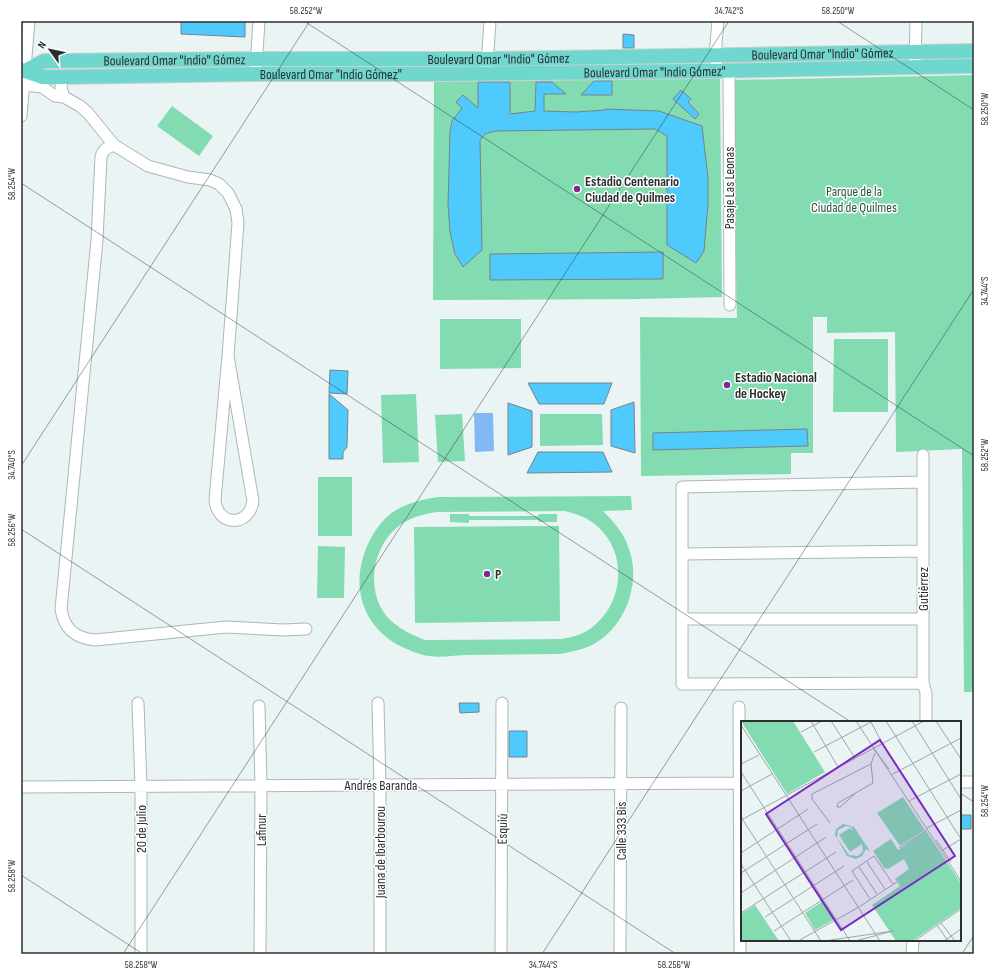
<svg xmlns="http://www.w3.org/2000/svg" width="995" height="975" font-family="'Sofia Sans Condensed',sans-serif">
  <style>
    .green { fill: #83dcb1; fill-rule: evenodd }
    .water { fill: #82b8f4 }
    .building { fill: #4fcafd; stroke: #7a8285 }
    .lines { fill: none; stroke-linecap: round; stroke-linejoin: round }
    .minor-casing { stroke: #adb6b8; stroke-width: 13 }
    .major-casing { stroke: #d1d1d1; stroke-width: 16 }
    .minor { stroke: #fff; stroke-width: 11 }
    .major { stroke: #6fd7cd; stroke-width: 14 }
    .ticks { fill: none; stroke: #2c2f30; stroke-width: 1; stroke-opacity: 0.45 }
    .poi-dot { fill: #7e2795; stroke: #fff; stroke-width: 1.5 }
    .labels { text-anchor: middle; stroke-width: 3; stroke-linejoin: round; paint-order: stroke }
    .street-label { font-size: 14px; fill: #2c2f30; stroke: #fff }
    .poi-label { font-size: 14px; font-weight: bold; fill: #2c2f30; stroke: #fff; text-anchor: start }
    .park-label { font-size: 14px; fill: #26543f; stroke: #fff }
    .inset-road { fill: none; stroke: #9ea5a6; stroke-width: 1 }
    .view { fill: #7b2cbf; fill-opacity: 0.15; stroke: #7b2cbf; stroke-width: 2 }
    .inset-edge { fill: none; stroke: #2c2f30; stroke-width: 2 }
    .neatline { fill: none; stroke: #2c2f30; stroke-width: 1.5 }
    .ticks-label { font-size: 10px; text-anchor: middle; fill: #2c2f30 }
  </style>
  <rect width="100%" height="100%" fill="#eaf4f5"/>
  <path class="green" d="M974 75V692H964L962 449 896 452 895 332 827 333V317H813V453H791V474L641 476 640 317 737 318 732 80Z
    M720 78 722 297 640 299 433 300 434 81Z
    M172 106 213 136 199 156 157 126Z
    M440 319H521V368L440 369Z
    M834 339H888V412H833Z
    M416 394 419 462 383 463 381 395Z
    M462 414 465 461 438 462 435 415Z
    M540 414H602L603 445 540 446Z
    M318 477H352V536H318Z
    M631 496 632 510 603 511C614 522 624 533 629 549 642 584 624 630 590 646 580 650 570 652 560 654 529 654 499 655 469 655 456 655 442 658 429 656 420 655 406 649 398 645 358 622 350 579 370 540 375 530 384 518 393 512 407 503 423 499 439 497ZM565 511C577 514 589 518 598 527 627 553 624 600 595 625 585 634 574 637 561 639L425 640C407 633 389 624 380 606 367 579 376 543 400 525 411 517 424 514 437 512Z
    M450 514H469V516H538L539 514H557V522H539L538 520H469V523L450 522Z
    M559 526 560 621 415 623 414 527Z
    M318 546 345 547 344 598H317Z"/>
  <path class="water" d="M474 413H493L494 451 475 452Z"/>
  <path class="building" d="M181 21H245V37L181 34Z
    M623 34 634 35V48H623Z
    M594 81H612V95H581Z
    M478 82H510V114L535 111 536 82H552L566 94H544V111L576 112 605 110V109L659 111 702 126 708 178V204L704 251 696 263 667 245V136L655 129 495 131 485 134 480 140 482 250 463 267 455 254 450 232 448 204 450 132 452 121 462 108 456 102 463 95 478 108Z
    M681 90 691 99 688 102 699 114 695 119 673 99Z
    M663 252V279L490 280V254Z
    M330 370 348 371 347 394 329 393Z
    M528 383H612L604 404H539Z
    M329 394 348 410 347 447 343 452V459H329Z
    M634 402 635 453 611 446V410Z
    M508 403 532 411V447L508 455Z
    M807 429 808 446 653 450V433Z
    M538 452H603L612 472 527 473Z
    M459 703H479V712L460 713Z
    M509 731H527V757H509Z
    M960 815H971V829H960Z"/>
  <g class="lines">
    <g class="minor-casing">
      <path id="minor" d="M487 66 490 21
        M256 67 259 21
        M915 67 916 21
        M717 70 715 56 718 21
        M729 70 730 305
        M62 77 61 88 64 97 80 106 88 113 114 145 148 166 188 177 210 180 219 184 228 193 236 209 238 223 228 356 215 500C217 526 249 528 253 501L228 356
        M24 85 42 87 55 96 64 97
        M21 116 29 21
        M114 145C106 148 103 150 101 157L97 240 61 609C64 629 75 638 95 640L226 627 283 630 306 629
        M923 455V683L926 693V722
        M682 554 923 551
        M682 619H923
        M923 683 682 684V487L923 482
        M138 703 141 786V954
        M378 703 380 785V954
        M259 706 261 785 260 954
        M739 707 740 954
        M960 782H974
        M21 787 742 783
        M501 954 502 703
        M620 954 621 708
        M912 954 913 940"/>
    </g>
    <g class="major-casing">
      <g id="major">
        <path id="s1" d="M21 70 25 71 42 77H62L255 74H439L709 71 974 66"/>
        <path id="s2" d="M25 71 44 61 256 59H487L974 51"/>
      </g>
    </g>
    <use href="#minor" class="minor"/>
    <use href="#major" class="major"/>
  </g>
  <path class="ticks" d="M304 21 974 456M837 21 974 110M21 183 851 722M21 466 310 21M21 529 676 954M960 793 974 802M21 875 143 954M123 954 729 21M542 954 974 289M962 954 974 935"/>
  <g class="poi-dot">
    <circle cx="577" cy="189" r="4"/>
    <circle cx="727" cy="385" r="4"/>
    <circle cx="487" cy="574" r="4"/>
  </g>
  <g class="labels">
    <g class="street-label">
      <text dy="5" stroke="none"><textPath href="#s2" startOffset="800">Boulevard Omar "Indio" Gómez</textPath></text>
      <text dy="5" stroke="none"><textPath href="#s2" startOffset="476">Boulevard Omar "Indio" Gómez</textPath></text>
      <text dy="5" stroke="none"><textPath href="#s2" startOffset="152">Boulevard Omar "Indio" Gómez</textPath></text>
      <text dy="5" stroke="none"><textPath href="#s1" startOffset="635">Boulevard Omar "Indio Gómez"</textPath></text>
      <text dy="5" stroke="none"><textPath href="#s1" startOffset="311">Boulevard Omar "Indio Gómez"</textPath></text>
      <text transform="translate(729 188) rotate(-90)" y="5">Pasaje Las Leonas</text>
      <text transform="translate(923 589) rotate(-90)" y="5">Gutiérrez</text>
      <text x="381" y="790">Andrés Baranda</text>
      <text transform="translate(141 829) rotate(-90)" y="5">20 de Julio</text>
      <text transform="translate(502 829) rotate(-89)" y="5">Esquiú</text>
      <text transform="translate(261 830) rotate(-90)" y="5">Lafinur</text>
      <text transform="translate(621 831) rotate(-90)" y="5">Calle 333 Bis</text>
      <text transform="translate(380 852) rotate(-90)" y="5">Juana de Ibarbourou</text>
    </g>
    <g class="poi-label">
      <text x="585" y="186">Estadio Centenario<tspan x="585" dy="16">Ciudad de Quilmes</tspan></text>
      <text x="735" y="382">Estadio Nacional<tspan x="735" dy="16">de Hockey</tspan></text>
      <text x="495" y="579">P</text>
    </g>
    <g class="park-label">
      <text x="854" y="196">Parque de la<tspan x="854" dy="16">Ciudad de Quilmes</tspan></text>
    </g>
  </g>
  <g transform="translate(741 721)">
    <rect width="220" height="220" fill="#eaf4f5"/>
    <path d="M0 0H52L84 51 46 73ZM162 76 184 109 159 125 136 92ZM102 103 113 106 129 130 125 128 121 135 115 138 106 135 94 114 95 108ZM105 105 110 106 113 110 109 107 98 114 109 131 121 123 122 130 117 135 108 134 96 117 97 109ZM185 110 220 162V187L171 220H155L131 184 159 165 154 158 168 148 163 138 147 148 143 147 132 130 150 118 157 129ZM82 180 94 198 74 209 64 192ZM14 184 38 220H0V193Z" fill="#83dcb1" fill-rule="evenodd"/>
    <path class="inset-road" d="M70 0 97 46M90 0 114 37M115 0 220 160M145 0 220 118M171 0 220 78M195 0 220 38M130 1 141 22M0 4 139 220M60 11 81 0M132 27 148 48M73 31 132 0M0 43 18 34M0 51 109 220M150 54 220 17M0 70 31 53M114 73 99 86H96L97 82 132 62 130 43 134 32M168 80 220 53M0 96 80 220M0 99 183 0M89 102 71 78V73L130 43M186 107 220 89M195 119 210 141M158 127 186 109M202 129 220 118M0 132 67 88M126 141 144 168M0 143 50 220M118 146 136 173M0 152 76 103M0 172 85 116M129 178 111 150 133 135 152 163M0 192 95 131M24 196 103 145M200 202 214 220M196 204 207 220M33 210 112 159M57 220 118 186 156 161M83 220 152 210M114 220 152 210M173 220 220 188M203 220 220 208"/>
    <path class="view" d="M139 19 214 135 100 209 25 93Z"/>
    <rect width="220" height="220" class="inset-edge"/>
  </g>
  <rect width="995" height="975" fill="none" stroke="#ffffff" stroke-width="44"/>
  <g transform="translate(50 50) rotate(303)" stroke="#ffffff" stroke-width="3" paint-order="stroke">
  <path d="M0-3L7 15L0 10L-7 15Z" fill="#2c2f30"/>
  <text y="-6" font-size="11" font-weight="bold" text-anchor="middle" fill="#2c2f30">N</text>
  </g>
  <rect x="22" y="22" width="951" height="931" class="neatline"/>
  <g class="ticks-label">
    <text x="306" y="14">58.252°W</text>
    <text x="729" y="14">34.742°S</text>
    <text x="838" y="14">58.250°W</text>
    <text transform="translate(984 109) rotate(-90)" y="4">58.250°W</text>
    <text transform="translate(11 184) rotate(-90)" y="4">58.254°W</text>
    <text transform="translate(984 291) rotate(-90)" y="4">34.744°S</text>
    <text transform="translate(984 455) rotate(-90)" y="4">58.252°W</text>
    <text transform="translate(11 465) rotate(-90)" y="4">34.740°S</text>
    <text transform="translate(11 530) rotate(-90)" y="4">58.256°W</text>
    <text transform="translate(984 801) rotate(-90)" y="4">58.254°W</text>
    <text transform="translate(11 876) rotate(-90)" y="4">58.258°W</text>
    <text x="141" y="968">58.258°W</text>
    <text x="543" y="968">34.744°S</text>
    <text x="674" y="968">58.256°W</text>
  </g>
</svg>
